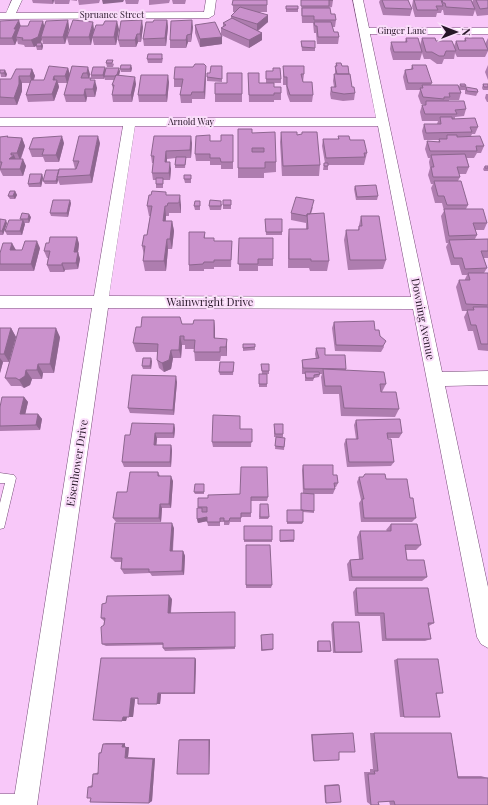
<svg xmlns="http://www.w3.org/2000/svg" width="488" height="805" font-family="'Playfair Display',serif">
  <style>
    .lines { fill: none; stroke-linecap: round; stroke-linejoin: round }
    .service-casing { stroke: #774e78; stroke-width: 1 }
    .minor-casing { stroke: #774e78; stroke-width: 1 }
    .service { fill: #fff; fill-rule: evenodd }
    .minor { fill: #fff; fill-rule: evenodd }
    .wall { fill: #ae7daf }
    .shaded-wall { fill: #8d668f }
    .building { fill: #ca91cc; stroke: #8d668f; fill-rule: evenodd }
    .labels { text-anchor: middle; stroke-width: 4; stroke-linejoin: round; paint-order: stroke }
    .far-street-label { font-size: 9px; fill: #271628; stroke: #faddfa }
    .street-label { font-size: 11px; fill: #271628; stroke: #faddfa }
  </style>
  <rect width="100%" height="100%" fill="#f8c8f9"/>
  <g class="lines">
    <g class="service-casing">
      <path id="service" d="M0 473 14 475 16 478 5 524 4 528 0 529V503L5 483H0Z
        M0 794H25L30 795 31 800 28 805H0Z"/>
    </g>
    <g class="minor-casing">
      <path id="minor" d="M12 0H22L16 13 204 12 206 0H216L214 15 209 18 0 19V13H6Z
        M353 0H363L369 28H488V34H370L442 372 488 371V385L445 386 488 587V648L481 644 477 637 413 309 108 308 37 805H13L92 308H0V296H94L123 126H0V118H376ZM135 126H378L411 297 109 296Z"/>
    </g>
    <use href="#service" class="service"/>
    <use href="#minor" class="minor"/>
  </g>
  <path class="wall" d="M32 0H77V1L70 0 69 4H55L54 0 53 4 33 3Z
    M78 0H100L99 3 79 5Z
    M125 0H147H139L138 4H126Z
    M149 0H170L169 3 149 5Z
    M172 0H193H186L185 4H173Z
    M233 0H267V12H260L268 22 258 31 262 33V40L249 48 221 35 222 44 200 47 195 33V25L221 35V28L223 27V23L231 19V16L235 12H233Z
    M301 0H333L332 7 329 8 331 14 336 20 335 27H332L334 32 339 37 338 44H317L316 33H314L313 23H302Z
    M380 0H408L412 9 410 16 383 15 379 2Z
    M413 0H471L472 2 473 0H488V15L477 16 475 10 473 16 444 15 443 10H442L441 13H437L436 17H415L412 6Z
    M286 6 298 9V12H286Z
    M68 20 69 28 68 35 94 29H119L116 45H94L92 37 91 45H69L67 38 65 44H43L42 39 41 43H42L43 46 42 50H37L36 46 34 47H25L24 45 18 44 17 40 15 45H0V21L21 26H45Z
    M167 20 168 27 166 46H144L143 39 153 22Z
    M143 27 141 42H138L136 47H120L118 40Z
    M193 27 191 42H188L186 48H170V40Z
    M406 38 420 45 422 38 454 46 456 41H464L465 38 485 44 488 38V52V51L485 57H457L455 53 454 59H444L442 64H437L430 59H424L422 53 420 60H393L390 49 391 42H405Z
    M301 41 315 48V51H302Z
    M163 58 162 63H148L147 59Z
    M107 60 114 64 113 67H107L106 63Z
    M336 63 342 66 349 74 352 87 355 93 354 100 343 101 331 99 330 94 331 87H334L333 81 334 74H335V70Z
    M412 65 432 83 431 85 459 87 460 84 466 86V87L478 92 476 96 465 94V90H460L461 93 459 100H449V101L466 109 464 116 455 117V119L478 127 475 134H472L471 136 484 146 481 153H477L474 158H467L469 167 466 174H459L460 177 458 181 468 205 466 209 487 223 484 230H475L477 235 475 239H488V258H484L487 268 484 273H488V351L478 350 473 331H468L464 317 467 311H462L456 287 459 280H465V279L467 275H462L459 265H451L446 247 448 243H446L441 216 444 211 442 203H435L431 188 433 184H431L428 175 430 168 429 162 430 158H428L425 149 427 141 438 142 439 140H424L422 131 424 124H437L438 121H422L420 112 422 105H425L421 104 418 96 420 90H406L403 77 405 70 411 69Z
    M488 65V80L485 72Z
    M72 66 90 74 89 78 97 88 95 97H87L86 102H66L64 95Z
    M222 66V82L207 81V77L210 73Z
    M283 66 304 74 303 82 313 95 312 102H290L287 94 286 85H283Z
    M68 68 70 75 67 83H58L59 87 54 101 28 102 26 95 30 83H22V91L17 105H0V79H11L32 69 35 76 34 80H44Z
    M132 68 131 72H121L120 69Z
    M106 70 120 71 119 75 136 84 132 102H113L112 95 113 89 112 85 114 80H105L104 77V79H91V75Z
    M0 71 7 74 6 77H1Z
    M266 71 281 79V83H266Z
    M206 73 205 99H192V103H181L180 95 182 87H174V79Z
    M242 73V102H215V94L227 83Z
    M248 73 259 83 274 87 281 93V100H274V102H249Z
    M169 82 167 102H139L138 95Z
    M483 84H488V90H483L482 88Z
    M486 94H488V102H487L485 98Z
    M238 129 252 133 276 162V172L264 173V178H238Z
    M281 132 297 135 302 134V132L320 165 319 176H282L280 142Z
    M210 135V141H221L233 135V169H221V165H210V161H196L195 154Z
    M8 136V137L22 138 25 146 21 159 26 166 23 176H3L0 170V137Z
    M338 136 350 140 367 153 364 165H328V170H323L324 163H325L322 146 323 139H338Z
    M64 143 59 162H45L43 157H32L29 149Z
    M100 143 92 183 60 185 58 180 57 184H45L43 181 59 170 75 169 73 161Z
    M192 143 191 158H186L185 168H175V165L176 158 167 159V162L171 169 170 180H163V188H156V180H153L152 173 153 163H152L151 156Z
    M485 166H488V171H484L483 169Z
    M42 174 43 178 41 187H29L28 184Z
    M191 175V183H185L184 179Z
    M355 186 378 196 377 200H356L354 189Z
    M15 191 17 195 15 199H10L8 196Z
    M167 195 181 205V213H169V216H166V221H172L174 231 172 249H168L166 271H145L143 261 144 255 142 246 147 235 150 216H149L147 206Z
    M223 200H231V209H223Z
    M200 201V210H195L194 206Z
    M71 203 68 217 51 216 50 213Z
    M222 204 221 210H210L209 206Z
    M313 207 311 214 329 261 327 271H310L309 268H288V239L289 229H306V223L291 220V213Z
    M361 216 386 260 383 269 348 270 344 240 346 230H358Z
    M31 217 29 223H24L25 224 22 235H7L5 231 21 220 20 219Z
    M0 219 7 223 3 235H0Z
    M265 219 282 232V235H266Z
    M205 232V238L214 241H232L231 267H214V269H204V271H189V265Z
    M77 237 79 244 78 252 80 259 78 269 65 270 64 272H50L47 265 48 258H47L44 251 49 243Z
    M239 238 273 259V266H258V271H239Z
    M40 248 34 271H0V253L16 250H22Z
    M214 320 215 329V338L227 348V356H221L220 361H195L194 349H185V345H182L181 358H173L171 369 164 372 159 368 157 360V352H136L133 343 182 324H193Z
    M334 322 375 330 380 336 384 347 381 352 335 351 332 328Z
    M0 328H11L16 337 9 362H3L0 373Z
    M60 337 54 373H43L42 379H32L30 385 24 388 21 386H11L5 378Z
    M243 344H255V350L243 351Z
    M316 348 325 355 346 369V370L386 384 382 392 399 409 395 417 341 416 339 394H323L321 377 322 374H320L319 377 314 378 313 381H305V374H302V360L316 359 315 354Z
    M152 361 151 369H143L142 366Z
    M234 362 233 375H220L219 372Z
    M261 364 269 371V374H262Z
    M259 374 267 384V387H259Z
    M177 382 174 415 130 413 128 408Z
    M24 397 28 402 25 414H38L42 419 40 430 0 431V407Z
    M356 420 402 433 399 438H388L394 462 391 466 347 467 344 444 346 439H356L354 425Z
    M174 424 175 429 174 438H157L156 445H171L172 450 171 467H124L122 462 130 435Z
    M274 424 283 434V437H274Z
    M240 429H252L251 447H213L212 442Z
    M276 437 285 438 284 450 275 449Z
    M303 465 333 475 338 483 336 487H335V489L333 494H306L314 511V513L303 512V522L302 524H287V510H301V493L303 494 302 470Z
    M158 472 160 476 173 481 171 508H162L161 522H116L113 518 127 492Z
    M359 477 386 479 410 498 416 518 412 522H361L359 503 361 500 357 482Z
    M204 486V494H195L194 492Z
    M208 495 268 497 267 501H251V517H241V522H230L229 525H224V522H220V526H208L207 521 198 523 197 519 198 507 208 498Z
    M260 504 269 517 268 519H259Z
    M391 524 421 545 416 550H406L407 560 427 577 422 581H349L347 564 350 560 359 559 357 537 360 531H387L386 530Z
    M244 526 272 540V542H244Z
    M174 528 173 551H183L185 556 184 575 152 576 150 573 124 574 121 569V562H115L111 558Z
    M280 530 294 540V542H280Z
    M246 545 272 585 271 588H246Z
    M356 588 434 623 429 626 431 639 425 641H382L380 616H355L353 592Z
    M172 599 171 613 235 615V649L165 651 163 648V645L106 646 102 644 104 621 101 618Z
    M333 622 362 652 360 653H333L331 624Z
    M261 636 273 649V650L261 651Z
    M318 641 331 651 330 652H317V642Z
    M195 658 196 660 195 694H161L160 704H138V699H135L133 717H127L126 721 93 720Z
    M397 659 443 693 436 694 440 717H400L394 660Z
    M350 733H353L314 761 313 760 311 734Z
    M370 733H451L458 776H481L488 778V805H390L389 801 378 802 379 805H371L367 802 364 772H370V769H373Z
    M180 739H210L209 773 179 740Z
    M106 743H125V747H129L128 757 155 758 152 801 149 803 91 798 88 787 92 785 93 774 99 772V753L101 752 103 744Z
    M338 784 339 785 326 803 325 802 324 785Z"/>
  <path class="shaded-wall" d="M52 0H54L53 4Z
    M102 0H124L123 2 103 4Z
    M268 15V22L257 31V24Z
    M19 20 21 27 16 37 17 40 15 45 12 38 14 29Z
    M68 20 69 28 65 44 63 37Z
    M142 20 143 27 141 42 140 34Z
    M167 20 168 27 166 46 165 38Z
    M192 20 193 27 191 42V34Z
    M43 21 45 29 41 37 42 39 40 44 34 47 31 40Z
    M117 21 119 29 116 45 114 37Z
    M93 22 94 29 91 45 89 37Z
    M262 33V40L249 48V40Z
    M137 34 138 42 136 47 135 40Z
    M187 35 188 42 186 48V40Z
    M222 37V44L200 47V39Z
    M42 43 43 46 42 50 41 46Z
    M131 65 132 68 131 72 130 69Z
    M206 66V73L205 99 204 92Z
    M88 67 90 74 89 80 87 73Z
    M105 67 106 71 104 79 103 75Z
    M68 68 70 75 67 83 65 76Z
    M119 68 120 71 118 80 117 76Z
    M32 69 35 76 32 83 30 76Z
    M5 70 7 74 6 77 4 73Z
    M168 75 169 82 167 102 166 95Z
    M19 76 22 83V91L17 105 14 98Z
    M54 76 56 82 57 80 59 87 54 101 52 94 53 80Z
    M135 77 136 84 132 102 131 95Z
    M95 80 97 88 95 97 93 89Z
    M85 89 87 97 86 102 84 95Z
    M62 136 64 143 59 162 56 155Z
    M98 136 100 143 92 183 90 175Z
    M191 136 192 143 191 158 190 150Z
    M22 138 25 146 20 160 17 153Z
    M166 151 167 159 166 169 165 162Z
    M11 153 13 156 14 155 17 162 9 159Z
    M23 159 26 166 23 176 20 169Z
    M170 162 171 169 170 180 169 173Z
    M59 170 57 177 58 180 57 184 56 181Z
    M42 174 43 178 41 187 40 183Z
    M15 191 17 195 15 199 13 196Z
    M180 195 181 205V213L179 203Z
    M70 200 71 203 68 217 67 213Z
    M165 206 166 216 164 231 163 221Z
    M29 214 31 217 29 223 28 219Z
    M6 220 7 223 3 235 2 231Z
    M23 220 25 224 22 235 20 231Z
    M172 221 174 231 172 249 170 239Z
    M77 237 79 244 78 252 80 259 78 269 76 263 74 252Z
    M167 239 168 249 166 271 164 261Z
    M37 241 40 248 34 271 31 264Z
    M12 243 16 250 14 257 10 250Z
    M62 263 65 270 64 272 62 265Z
    M214 320 215 329V347L214 338Z
    M11 328 16 337 9 362 4 354Z
    M56 328 60 337 54 373 50 364Z
    M180 336 182 345 181 358 179 350Z
    M227 339V356L226 347Z
    M171 350 173 358 171 369 164 372 162 363Z
    M0 358 3 362 0 373Z
    M151 358 152 361 151 369 150 366Z
    M38 364 43 373 42 379 37 370Z
    M26 370 32 379 30 385 24 388 19 380Z
    M176 376 177 382 174 415 173 410Z
    M24 397 28 402 24 420 20 414Z
    M38 414 42 419 40 430 36 425Z
    M174 424 175 429 174 438 173 433Z
    M155 433 157 438 156 450 154 445Z
    M171 445 172 450 171 467 170 462Z
    M171 476 173 481 171 508 169 504Z
    M160 504 162 508 161 522 159 518Z
    M207 517 208 521 198 523 197 519Z
    M172 523 174 528 172 556 170 551Z
    M183 551 185 556 184 575 182 571Z
    M169 595 172 599 170 616 168 613Z
    M195 658 196 660 195 694 194 693Z
    M158 693 161 694 160 704H157Z
    M131 698 135 699 133 717H129Z
    M123 717H127L126 721H122Z
    M210 739 209 773V774V740Z
    M125 743V747H122L123 744Z
    M126 747H129L128 757 125 758Z
    M155 758 152 801 149 803 153 759Z"/>
  <path class="building" d="M233 0H267V5H232Z
    M301 0H333H329V6H301Z
    M382 0H408L412 9 385 8Z
    M414 0H441L443 6H436L438 10H417Z
    M442 0H471L475 9 446 7 445 3H443Z
    M476 0H488V8L480 9Z
    M286 6H298V9H286Z
    M240 7 268 15 257 24 231 16Z
    M302 8H330L331 14H335L336 20H314V16H302Z
    M232 18 262 33 249 40 221 28 226 25 223 23Z
    M19 20 14 29H16L12 38H0V21Z
    M68 20 63 37H41L46 21Z
    M73 20 93 22 89 37H67Z
    M142 20 140 34H137L135 40H118L121 21Z
    M154 20H167L165 38 143 39 146 22H153Z
    M192 20 191 34 187 35 186 40H170L171 21Z
    M30 21H43L38 37 31 40H22L23 38 16 37 20 26H28Z
    M105 21H117L114 37H92L96 25H103Z
    M215 22 222 37 200 39 195 25Z
    M314 22H331L334 32H338L339 37H318L317 26H315Z
    M406 38H418L422 52H394L391 42H407Z
    M422 38H435L436 41H452L456 51H446L444 56H439L432 52H426Z
    M465 38H483L488 50H459L456 41H466Z
    M301 41H315V48L302 47Z
    M37 43H42L41 46H36Z
    M148 54H162V59H147Z
    M107 60H113L112 63H106Z
    M336 63H341L342 66H348L349 74H337L335 66H337Z
    M195 64H204L206 66 204 92H192L191 95H180L183 79H174L175 67H193Z
    M121 65H131L130 69H120Z
    M412 65H426L432 83H408L405 70 413 69Z
    M49 66 68 68 65 76H54L53 80H57L52 94 26 95 31 80H44Z
    M72 66 88 67 87 73H83L81 78H91L90 80H95L93 89H85L84 95H64Z
    M211 66H222V79L207 77V73H210Z
    M283 66H304V74H301L303 82H312L313 95H290L287 86V77H284Z
    M93 67H105L103 75H91Z
    M106 68H119L117 75H116L115 76H104Z
    M273 68H280L281 79H266V71H273Z
    M16 69H32L30 76H19V84L14 98 0 97V79H11Z
    M0 70H5L4 73H0Z
    M227 73H242V94H215V83H227Z
    M248 73H259V83H274V87H281V93H274V95H249Z
    M334 74H350L352 87H354L355 93 344 94 332 92 331 87H336Z
    M116 75 135 77 131 95H112L114 85H112Z
    M141 75H168L166 95H138Z
    M460 84H465L466 86H461Z
    M483 84H488V87H484Z
    M422 85H458L461 93H449L450 97H444V99L423 97 420 88H423Z
    M466 87 477 89 478 92 467 91Z
    M426 101H464L466 109 455 110 457 114H425L422 105H426Z
    M440 117H452V119L475 118 478 127H470L472 132 426 133 424 124H441Z
    M238 129H252V133L275 132 276 162H265V168H238ZM252 148H264V152H252Z
    M281 132H297V135L302 134V132H317L320 165 283 166Z
    M210 135V141H221V135H233V162H221L220 158H210V154H195L196 136Z
    M447 135H457V137L480 136 484 146H476L477 151H430L427 141 440 142 439 139H447Z
    M8 136 7 137 22 138 17 153H11V155H14L9 159H23L20 169H0L2 162H0V137Z
    M62 136 56 155H42L44 149H29L33 138Z
    M79 136H98L90 175 57 177 59 169H76L79 161H73Z
    M154 136H191L190 150 166 151 165 162H170L169 173H152L154 156H151Z
    M338 136H349L350 140H364L367 153H364L365 157 326 158 323 139H339Z
    M465 154 469 167H457L460 177H433L431 167H434L431 155Z
    M176 157H186L185 165H175Z
    M324 163H328V166H324Z
    M485 166H488V168H485Z
    M46 170H59L56 181H43Z
    M30 174H42L40 183 28 184Z
    M184 175H191V179H184Z
    M156 178H163V184H156Z
    M434 181H461L468 205H447L444 196H438Z
    M376 185 378 196 357 197 355 186Z
    M10 191H15L13 196H8Z
    M152 191 166 192V195H180L179 203H168L167 206H165L163 221H172L170 239H167L164 261H143L145 246H142L144 235H147L152 206H147L149 195H151Z
    M296 197 314 200 310 214H307V216L291 213Z
    M53 200H70L67 213H50Z
    M210 200 221 201V206H209Z
    M223 200H231V205H223Z
    M195 201H200V206H194Z
    M444 209H483L487 223H473L477 235 449 236Z
    M22 213 29 214 28 219H20Z
    M324 213 329 261H311V259H289V229H308L307 214Z
    M361 216H379L386 260H350L346 230H359V226H362Z
    M0 219 6 220 2 231H0Z
    M265 219H282V232H266Z
    M9 220H23L20 231H5Z
    M189 232H205L204 238H214V241H232L231 260H214V262H204L203 264 189 265Z
    M50 237H77L74 252H78L76 263H62V265H47L50 251H44L46 243H49Z
    M239 238H273V259H258V264H238Z
    M488 239V251H481L487 268 465 269 462 258H454L449 240Z
    M25 241H37L31 264H0V253L3 243H12L10 250H22Z
    M468 273H488V305L466 304 459 280H470Z
    M473 307H488V344H481L476 325H471L467 310H474Z
    M142 317H180L182 324H193L194 320H214V338L227 339 226 347H220V352H194L195 340H184V336H180L179 350H171L169 360 162 363 157 360 158 344 133 343 136 327H141Z
    M374 321 375 330H379L380 336 386 341 383 346 336 345 334 322Z
    M0 328H11L4 354H0Z
    M19 328H56L50 364H38L37 370H26L25 376 19 380 16 378H5Z
    M243 344H255V347L243 348Z
    M316 348H325V355H345L346 369 303 368 302 360 319 358Z
    M143 358H151L150 366H142Z
    M220 362H234L233 372H219Z
    M261 364H269V371H262Z
    M323 369 384 372 386 384H380L381 392H396L399 409 344 408 341 386H325Z
    M305 372H319L320 374 314 375V378H306Z
    M259 374H267V384H259Z
    M132 375 176 376 173 410 128 408Z
    M2 397H24L20 414H38L36 425 0 426V407Z
    M213 415 240 416V429H252V442H212Z
    M400 419 402 433H387L388 439H391L394 462H349L346 439H358L356 420Z
    M132 423 174 424 173 433H155L154 445H171L170 462H122L125 435H130Z
    M274 424H283V434H275Z
    M276 437 285 438 284 447 275 446Z
    M303 465H333V475H337L338 483H334L335 489H304Z
    M241 467H267L268 497H251V513H241V518H230L229 521H224V518H220V522H207V517L197 519V508H202V512H207V507H198V498H208V495L240 494Z
    M130 472H158V476H171L169 504H160L159 518H113L117 492H127Z
    M365 474H385L386 479H407L410 498H413L416 518H364L362 499H364L359 477H363Z
    M195 484H204V492H194Z
    M301 493 314 494V511L301 510Z
    M260 504H268L269 517H260Z
    M287 510H303V522H287Z
    M115 523H172L170 551H183L182 571 149 572V569H121L122 558H111Z
    M391 524H417L421 545H405L407 560H424L427 577H352L350 560 363 559 360 531H391Z
    M244 526H272V540H244Z
    M280 530H294V540L280 541Z
    M246 545H270L272 585H246Z
    M356 588H428L434 623H428L431 639H386L384 613H358Z
    M169 595 168 613 235 612V647L163 648V643L102 644 101 627 104 625 105 618H101L102 604 106 603 107 596Z
    M333 622H359L362 652H335Z
    M273 634V649L262 650 261 635Z
    M318 641H330L331 651H318Z
    M101 658H195L194 693H158L157 704H138V698H131L129 717H123L122 721 93 720Z
    M397 659H438L443 693H436L440 717H404Z
    M353 733 355 752H339V760L314 761 312 735Z
    M374 733H451L458 778H488V805H395L394 801 378 802 379 805H371L368 774H375L374 771H378Z
    M179 740H209V774H177Z
    M103 744H123L122 747H126L125 758 153 759 149 803 90 802 91 798H87L88 787H92L93 774H98L99 753H101Z
    M339 785 341 802 326 803 325 786Z"/>
  <g class="labels">
    <g class="far-street-label">
      <text x="112" y="18">Spruance Street</text>
      <text x="402" y="34">Ginger Lane</text>
      <text x="191" y="125">Arnold Way</text>
    </g>
    <g class="street-label">
      <text x="210" y="306">Wainwright Drive</text>
      <text transform="translate(423 319) rotate(79)" y="4">Downing Avenue</text>
      <text transform="translate(77 463) rotate(-81)" y="4">Eisenhower Drive</text>
    </g>
  </g>
  <g transform="translate(456 32) rotate(90)" stroke="#faddfa" stroke-width="3" paint-order="stroke">
  <path d="M0-3L7 15L0 10L-7 15Z" fill="#271628"/>
  <text y="-6" font-size="11" font-weight="bold" text-anchor="middle" fill="#271628">N</text>
  </g>
</svg>
